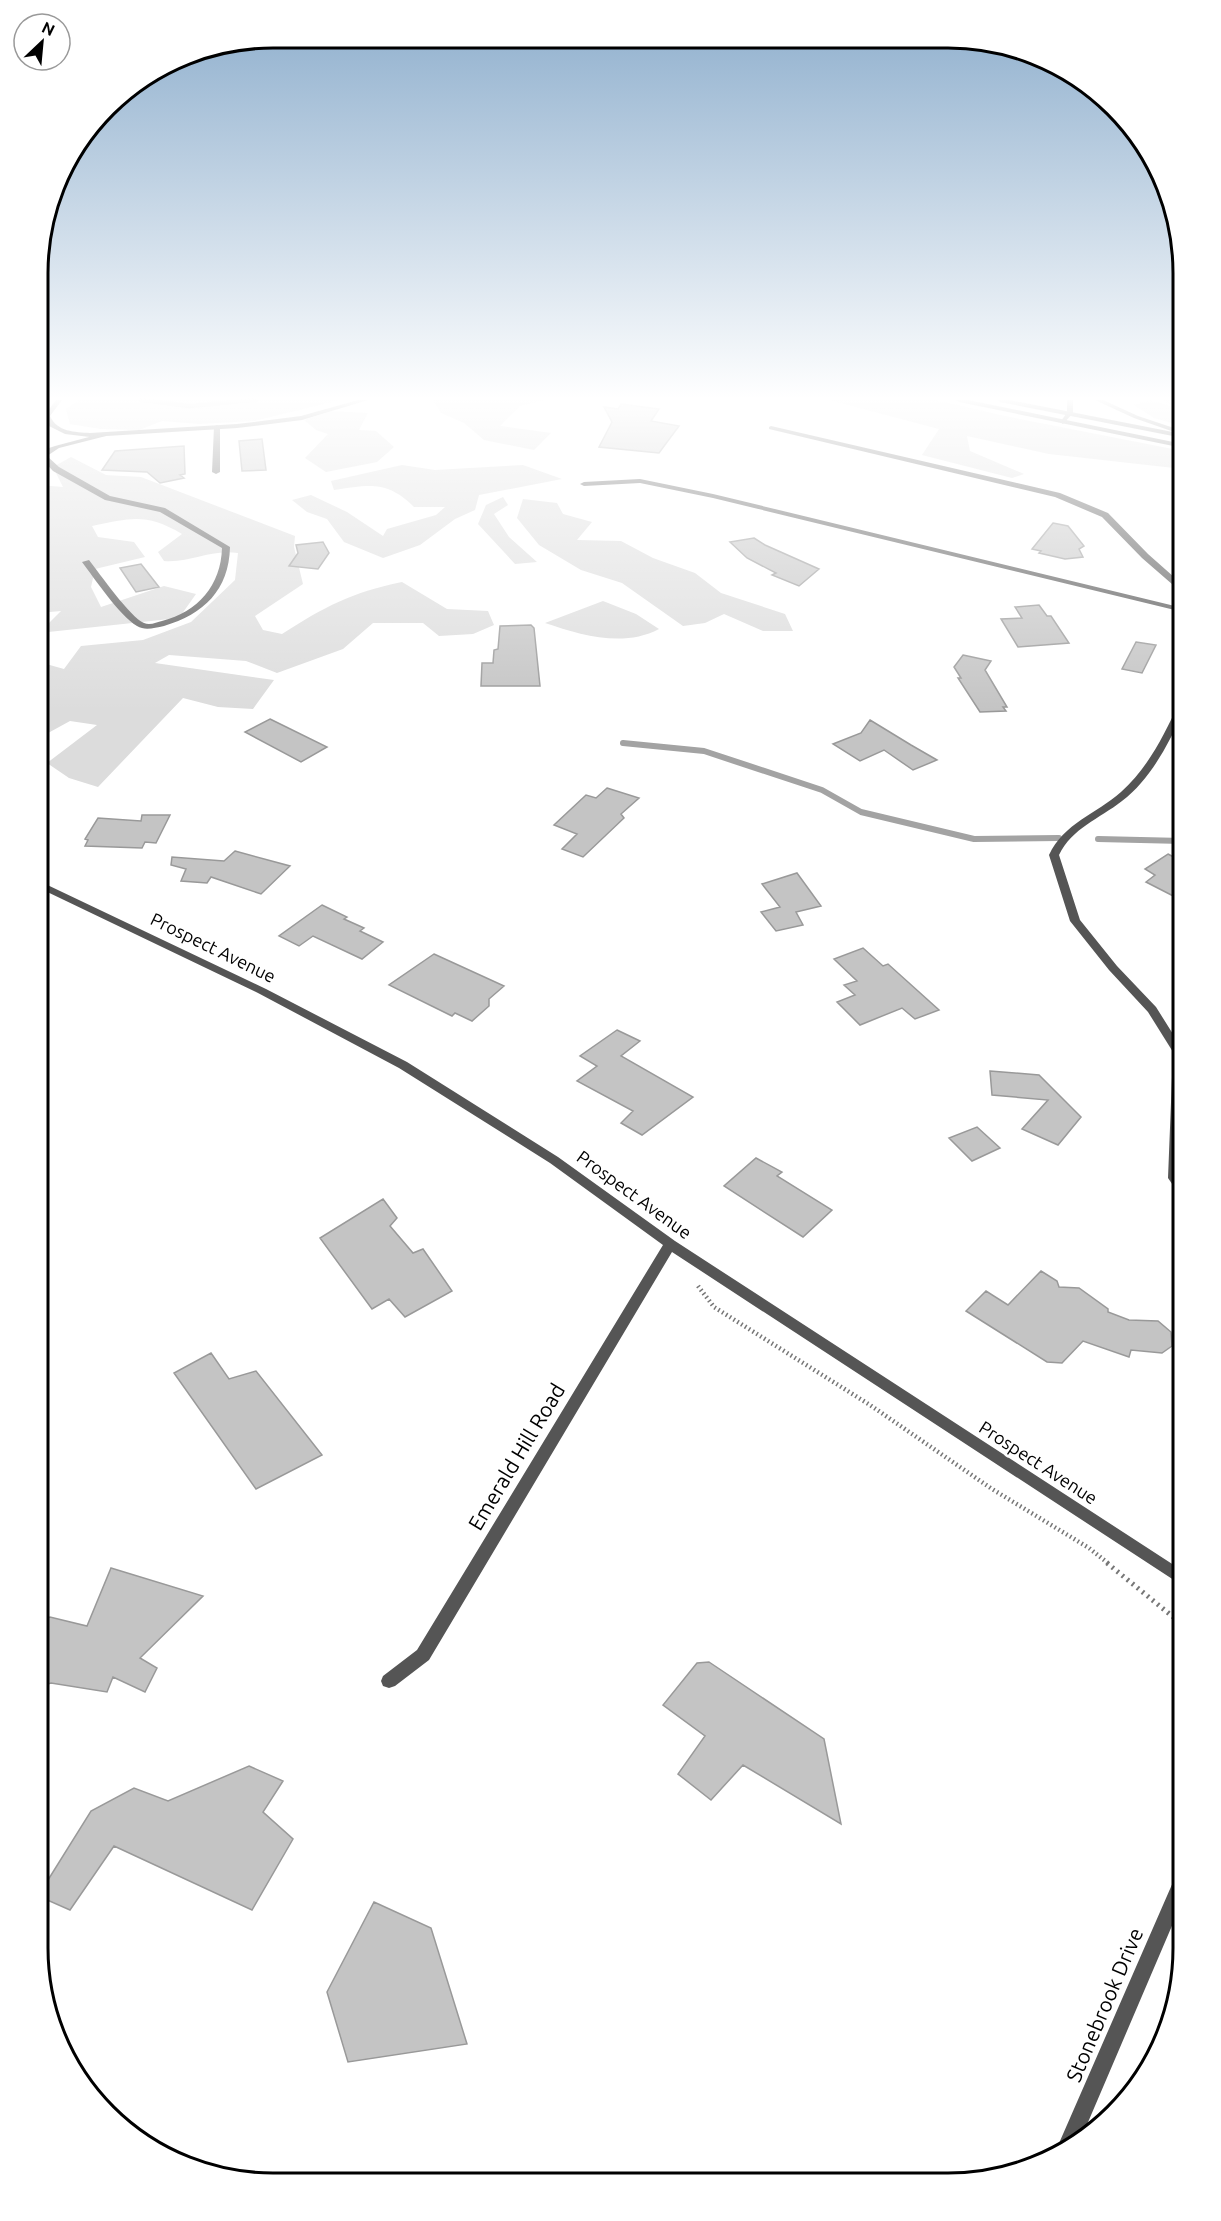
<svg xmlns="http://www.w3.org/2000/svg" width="1221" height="2221" font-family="Ubuntu,sans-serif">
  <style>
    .green { fill: #dcdcdc }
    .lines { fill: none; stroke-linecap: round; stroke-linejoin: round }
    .stream-far1 { stroke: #a3a3a3; stroke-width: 4.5 }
    .stream { stroke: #a3a3a3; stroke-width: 6 }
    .building { fill: #c4c4c4; stroke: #999; stroke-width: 1.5 }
    .path-far1 { stroke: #777; stroke-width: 4.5; stroke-dasharray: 1.5 3; stroke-linecap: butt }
    .path { stroke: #777; stroke-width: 5; stroke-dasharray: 2 4.5; stroke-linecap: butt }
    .service { fill: #555; fill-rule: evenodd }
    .minor { fill: #555; fill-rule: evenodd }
    .tertiary { fill: #555; fill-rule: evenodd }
    .labels { text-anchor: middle; stroke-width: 5; stroke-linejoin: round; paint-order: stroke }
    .street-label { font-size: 18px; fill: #000; stroke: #fff }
    .near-street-label { font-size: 21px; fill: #000; stroke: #fff }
    .rim { fill: none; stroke: #000; stroke-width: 3 }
  </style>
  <rect width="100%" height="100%" fill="#fff"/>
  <path class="green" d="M79 400H340L254 421 199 424 162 421 139 430 101 429 70 424 66 409Z
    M433 400H545L520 406 500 426 551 433 534 450 484 440 464 423 441 413Z
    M829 400H936L1005 416 1183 451V469L1049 454 967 436 970 451 1024 474 1012 478 922 455 939 429Z
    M1150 400 1174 407 1162 400 1183 401V410L1177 409 1183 411V426L1154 418 1134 405Z
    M332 411 368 413 359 430 376 431 394 447 377 462 326 472 305 458 328 434 316 430 304 420Z
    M71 457 106 475 141 477 295 536 294 547 303 584 255 616 263 630 282 634C326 606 350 593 402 582L447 609 488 611 494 625 473 634 439 636 423 623H373L343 649 277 673 246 661 169 655 155 663 274 680 253 709 218 707 183 698 98 787 69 778 47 763 97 725 70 721 39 738V662L64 669 81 646 143 640 191 622 235 580 238 553C209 549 192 563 164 561L158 552 182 534C146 513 132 518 92 526L98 537 134 542 145 557 95 569 91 587 101 607 164 586 196 594 179 618 39 633 61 611 39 613V599L46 592 39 588V485L63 487 53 467Z
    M402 465 435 470 523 465 562 479 479 495 475 510 455 519 420 545 383 558 344 542 327 519 307 512 292 500 311 495 347 512 383 536 387 529 436 515 445 507H414C387 480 369 485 334 490L331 481Z
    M503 497 508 505 494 514 509 537 537 562 515 564 478 524 486 505Z
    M523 499 557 503 563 514 592 522 577 540 621 541 653 558 695 573 721 593 785 614 793 631H763L724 614 705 623 683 626 622 583 581 570 539 545 517 518Z
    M603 601 636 614 659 629C623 648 581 635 545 623Z"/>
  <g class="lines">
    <path class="stream-far1" d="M141 400 189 406 256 400"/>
    <path class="stream" d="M623 743 704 751 822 790 861 812 974 839 1059 838
      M1098 839 1183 841"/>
  </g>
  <path class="building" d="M621 404 659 409 651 421 679 426 659 453 599 447 612 422 604 407 618 409Z
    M262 439 266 470 242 471 239 441Z
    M184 446 185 474 180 475 184 478 160 483 147 472 102 470 115 451Z
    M1053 523 1068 526 1084 546 1079 549 1083 557 1065 559 1039 553 1041 551 1032 549Z
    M754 538 765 545 819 569 799 586 772 575 776 573 747 558 730 542Z
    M323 542 329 553 318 569 289 566 298 553 296 545Z
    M141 564 159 587 136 592 120 568Z
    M1039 605 1047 616H1051L1069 643 1018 647 1001 619 1022 618 1015 607Z
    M531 625 534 628 540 686H481L482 663H493L494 650 498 649 500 626Z
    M1136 642 1156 645 1142 673 1122 669Z
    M963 655 991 661 985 670 1007 707H1003L1006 711 980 712 958 678H961L954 667Z
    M270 719 327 747 301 762 245 732Z
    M870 720 911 745 937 760 913 770 884 750 860 761 833 744 861 733Z
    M607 788 639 798 621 814 624 818 583 857 562 849 577 834 554 825 586 795 596 798Z
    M142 815H170L156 843 145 842 142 848 85 846 88 840 85 839 98 818 141 821Z
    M235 851 290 866 261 894 211 877 207 883 181 881 186 869 171 865 172 857 224 861Z
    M1168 854 1183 862V901L1146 882 1155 875 1145 869Z
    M797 873 821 906 796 912 803 925 776 931 761 912 780 907 762 884Z
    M322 905 347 917 344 919 364 928 360 931 383 942 362 959 313 936 299 946 279 936Z
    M863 948 883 966 888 964 939 1010 915 1019 902 1008 860 1025 837 1002 855 995 844 985 857 981 834 959Z
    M434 954 504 986 489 999V1006L472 1021 455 1013 452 1016 389 985Z
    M617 1030 640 1041 621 1056 693 1097 642 1135 621 1123 633 1111 577 1081 597 1066 580 1056Z
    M990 1071 1039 1075 1081 1117 1058 1145 1022 1129 1048 1100 992 1095Z
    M977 1127 1000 1148 972 1161 949 1138Z
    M756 1158 782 1172 777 1176 832 1210 803 1237 724 1186Z
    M383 1199 397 1218 390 1226 413 1253 423 1249 452 1291 405 1317 389 1299 372 1309 320 1238Z
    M1041 1271 1057 1281 1059 1287 1079 1288 1108 1309V1312L1129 1320 1158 1321 1171 1332 1172 1346 1162 1353 1131 1350 1129 1357 1083 1341 1062 1363 1047 1362 966 1311 986 1291 1008 1305Z
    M211 1353 229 1379 256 1371 322 1455 256 1489 174 1373Z
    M111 1568 203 1596 140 1658 157 1668 145 1692 113 1677 107 1692 51 1683 38 1687V1622L50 1617 87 1626Z
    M709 1662 824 1739 841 1824 743 1765 711 1800 678 1774 705 1736 663 1705 697 1663Z
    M249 1766 283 1781 263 1812 293 1839 252 1910 114 1846 70 1910 38 1896 91 1811 134 1788 168 1801Z
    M374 1902 431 1928 467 2044 348 2062 327 1992Z"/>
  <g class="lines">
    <path class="path-far1" d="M698 1286 714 1307 870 1405 992 1489 1089 1548 1109 1564"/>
    <path class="path" d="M1107 1563 1183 1625"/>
    <path class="service" d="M104 433 107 435 106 436 59 448 47 456 59 467 110 496 165 508 230 547C229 590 204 614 164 626 154 628 145 631 137 626 119 615 95 579 82 562L89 560C100 574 130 617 144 623 150 626 157 622 162 621 198 612 221 585 222 548L160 512 105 500 53 471 39 456 40 451 55 446Z"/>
    <path class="minor" d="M1067 400H1073V413L1063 424 1060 422 1067 413Z
      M1095 400H1103L1138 416 1183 431V435L1134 418Z
      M217 425 220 427V472L216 474 212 472 214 427Z
      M771 426 1060 493 1108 513 1148 554 1183 585V591H1180L1142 558 1102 517 1055 497 769 429V427Z
      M640 479 713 494 1183 608V612L713 498 640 483 584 486 580 484 584 482Z
      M1183 700C1184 714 1177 726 1170 739 1158 762 1143 785 1122 801 1099 819 1072 828 1059 855L1080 920 1117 966 1156 1007 1183 1050 1180 1178 1183 1182V1196L1179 1194 1168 1178 1173 1052 1148 1012 1109 970 1070 921 1049 855C1064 823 1096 814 1121 792 1148 768 1164 735 1179 703Z
      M39 881 266 989 407 1062 558 1157 675 1241 1183 1571V1586L672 1252 429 1660 395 1686 389 1688 383 1686 381 1681 383 1676 417 1650 663 1245 550 1163 399 1068 258 993 39 888Z
      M1183 1870V1900L1080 2141 1059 2152 1057 2148 1060 2141 1177 1873Z"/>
    <path class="tertiary" d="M56 400H62L50 416C57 432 75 432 90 433L237 424 301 416 358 400H368L302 420 237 428 90 437 65 434 49 426 44 416Z
      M956 400H968L1183 444V448L959 402Z
      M997 400H1009L1183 434V438L1000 402Z"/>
  </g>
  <linearGradient id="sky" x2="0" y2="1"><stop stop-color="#8cadcc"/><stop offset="0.56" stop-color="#fff"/><stop offset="1" stop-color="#fff" stop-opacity="0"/></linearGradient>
  <rect width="1221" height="711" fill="url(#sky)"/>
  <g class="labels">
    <g class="street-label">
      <text transform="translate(213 948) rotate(26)" y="6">Prospect Avenue</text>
      <text transform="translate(634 1195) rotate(36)" y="6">Prospect Avenue</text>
      <text transform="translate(1038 1463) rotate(33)" y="6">Prospect Avenue</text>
    </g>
    <g class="near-street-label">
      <text transform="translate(517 1457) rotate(-59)" y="7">Emerald Hill Road</text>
      <text transform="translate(1105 2005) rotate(-67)" y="7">Stonebrook Drive</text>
    </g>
  </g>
  <path d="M0 0H1221V2221H0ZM273 48H948A225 225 0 0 1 1173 273V1948A225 225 0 0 1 948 2173H273A225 225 0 0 1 48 1948V273A225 225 0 0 1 273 48Z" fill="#fff" fill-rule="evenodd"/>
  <path class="rim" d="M273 48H948A225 225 0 0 1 1173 273V1948A225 225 0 0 1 948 2173H273A225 225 0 0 1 48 1948V273A225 225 0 0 1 273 48Z"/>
  <g transform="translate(42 42) rotate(26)"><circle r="28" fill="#ffffff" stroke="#999999" stroke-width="1.5"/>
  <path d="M0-4.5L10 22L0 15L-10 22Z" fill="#000000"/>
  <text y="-9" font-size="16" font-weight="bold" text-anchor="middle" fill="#000000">N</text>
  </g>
</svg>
